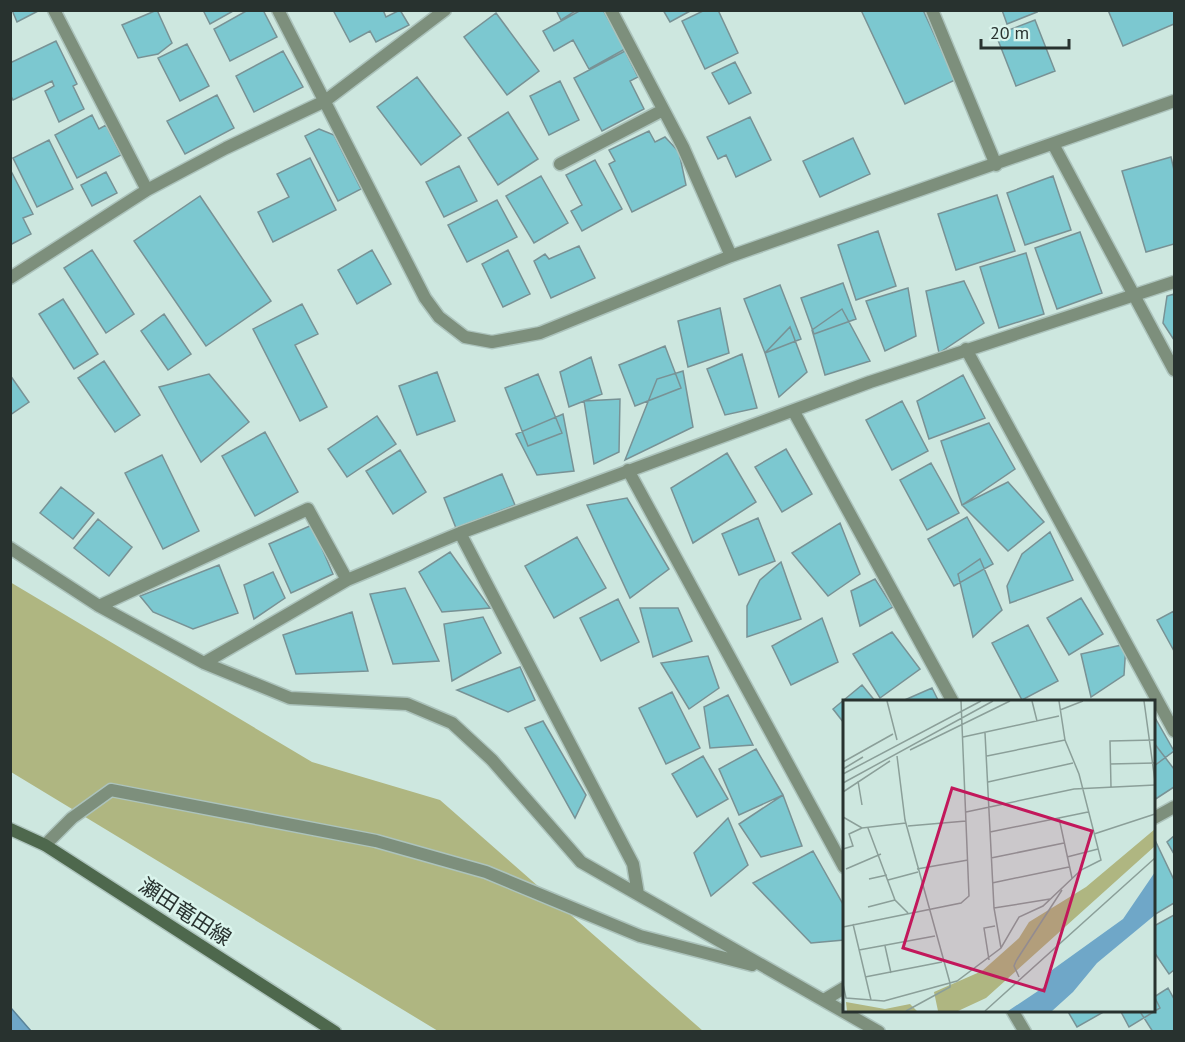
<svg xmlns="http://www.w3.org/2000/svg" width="1185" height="1042" font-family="'PT Sans','Noto Sans JP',sans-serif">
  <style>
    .green { fill: #afb681 }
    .water { fill: #6fa7c8; stroke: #5a849a; stroke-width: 1.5 }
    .building { fill: #7cc8d0; stroke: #789295; stroke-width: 1.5 }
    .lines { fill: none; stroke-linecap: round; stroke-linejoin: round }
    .minor-casing { stroke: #acc3bc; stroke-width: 15 }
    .secondary-casing { stroke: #acc3bc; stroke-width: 15 }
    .minor { stroke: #7d8f7c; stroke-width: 12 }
    .secondary { stroke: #4e684d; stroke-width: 12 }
    .labels { text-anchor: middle; stroke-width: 5; stroke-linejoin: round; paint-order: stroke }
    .street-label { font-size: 21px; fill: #28322f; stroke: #daf4ec }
    .inset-road { fill: none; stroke: #8b9f99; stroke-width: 1.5 }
    .view { fill: #c2185b; fill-opacity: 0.15; stroke: #c2185b; stroke-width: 3 }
    .inset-edge { fill: none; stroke: #28322f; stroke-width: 3 }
  </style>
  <rect width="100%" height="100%" fill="#cde7df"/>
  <path class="green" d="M10 582 312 762 440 800 703 1031H438L11 772Z"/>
  <path class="water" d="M10 1008H11L31 1031H11Z"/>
  <path class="building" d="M12 10H40L17 22Z
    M157 10 172 43 158 54 138 58 122 25Z
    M203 10H235L210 24Z
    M248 10H263L277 37 230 61 214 29Z
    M333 10H383L386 17 400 10 409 25 376 42 370 31 350 42Z
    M556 10H577L561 20Z
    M581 10H603L625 49 589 69 573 40 554 51 543 31Z
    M663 10H692L670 22Z
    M705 10H718L738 53 705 69 682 21Z
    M861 10H923L955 80 905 104Z
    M1002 10H1036L1037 12 1007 24Z
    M1108 10H1174V24L1123 46Z
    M496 13 539 71 507 95 464 37Z
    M1035 20 1055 71 1016 86 996 35Z
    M56 41 77 84 73 86 84 109 59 122 45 91 54 86 52 81 13 100 10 94V63Z
    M187 44 209 86 180 101 158 58Z
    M283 51 303 87 254 112 236 76Z
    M625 51 638 77 630 81 644 109 602 131 574 78Z
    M735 62 751 93 729 104 712 73Z
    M417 77 461 135 421 165 377 107Z
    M560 81 579 120 549 135 530 96Z
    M217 95 234 128 185 154 167 121Z
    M508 112 538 159 498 185 468 138Z
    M92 115 99 129 106 125 121 155 77 178 55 135Z
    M750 117 771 160 736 177 726 155 718 159 707 137Z
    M319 129 334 135 361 189 338 201 305 136Z
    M649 131 655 142 665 137 679 152 686 185 632 212 609 164 615 161 609 150Z
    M853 138 870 174 820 197 803 161Z
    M49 140 73 189 37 207 13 158Z
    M1171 157 1174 170V244L1146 252 1122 171Z
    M310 158 336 210 273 242 258 212 289 197 277 174Z
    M595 160 622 209 582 231 571 211 582 205 566 175Z
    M459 166 477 201 444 217 426 182Z
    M10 169 33 214 23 218 31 234 10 245Z
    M106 172 117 193 92 206 81 185Z
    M541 176 568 223 534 243 506 196Z
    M1053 176 1071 230 1025 245 1007 193Z
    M997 195 1015 251 956 270 938 214Z
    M200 196 271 301 206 346 134 241Z
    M497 200 517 237 467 262 448 225Z
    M878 231 896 286 856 300 838 245Z
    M1080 232 1102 293 1057 309 1035 248Z
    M579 246 595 278 551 298 534 261 545 254 549 259Z
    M92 250 134 314 106 333 64 268Z
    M372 250 391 284 357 304 338 270Z
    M508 250 530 294 503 307 482 264Z
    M1026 253 1044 314 999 328 980 267Z
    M964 281 984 323 939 353 926 291Z
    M843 283 856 319 814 334 801 298Z
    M780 285 801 339 765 353 744 299Z
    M908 288 916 336 885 351 866 301Z
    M1174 294V340L1163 323 1167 296Z
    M63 299 98 354 74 369 39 314Z
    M302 304 318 334 295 345 327 407 300 421 253 329Z
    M720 308 729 353 688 367 678 321Z
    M842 309 870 361 825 375 812 330Z
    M164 314 191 354 168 370 141 331Z
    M790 327 807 372 779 397 765 353Z
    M665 346 681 388 635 406 619 365Z
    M742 354 757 408 725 415 707 369Z
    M591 357 602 394 569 407 560 372Z
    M104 361 140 415 115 432 78 378Z
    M683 371 693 427 625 460 657 379Z
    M437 372 455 421 417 435 399 386Z
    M209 374 249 422 201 462 159 387Z
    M538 374 562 433 528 446 505 388Z
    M10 375 29 402 10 415Z
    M963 375 985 418 929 439 917 401Z
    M620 399 619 452 594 464 584 401Z
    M902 401 928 451 892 470 866 420Z
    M563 414 574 471 537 475 516 434Z
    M377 416 396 444 347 477 328 449Z
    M989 423 1015 469 962 505 941 441Z
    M265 432 298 492 255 516 222 456Z
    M786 449 812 494 782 512 755 467Z
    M400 450 426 492 393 514 366 471Z
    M727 453 756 502 693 543 671 488Z
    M162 455 199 531 163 549 125 473Z
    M931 463 959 513 927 530 900 480Z
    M502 474 515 505 456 528 444 498Z
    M1008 482 1044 522 1008 551 962 505Z
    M61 487 94 513 73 539 40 513Z
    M627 498 669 569 630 598 587 505Z
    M967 517 993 564 954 586 928 539Z
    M758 518 775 561 739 575 722 534Z
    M98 519 132 547 109 576 74 548Z
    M840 523 860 574 828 596 792 553Z
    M312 525 333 574 291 593 269 544Z
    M1050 532 1073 580 1010 603 1007 586 1022 554Z
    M577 537 606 588 554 618 525 566Z
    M450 552 490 608 442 612 419 572Z
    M980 559 1002 610 973 637 958 574Z
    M781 562 801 619 747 637V606L760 580Z
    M219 565 238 613 193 629 153 612 140 596Z
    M273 572 285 598 254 619 244 585Z
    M875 579 893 607 860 626 851 591Z
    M405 588 439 661 393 664 370 594Z
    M1081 598 1103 634 1069 655 1047 618Z
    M618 599 639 642 601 661 580 618Z
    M640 608H678L692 641 653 657Z
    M1174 611V651L1157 620Z
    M352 612 368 671 296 674 283 635Z
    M483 617 501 653 452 681 444 624Z
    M822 618 838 662 791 685 772 646Z
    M1028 625 1058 681 1022 700 992 643Z
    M892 632 920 669 880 698 853 654Z
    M1126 644 1124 675 1091 697 1081 654Z
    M708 656 719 688 689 709 661 663Z
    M520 667 535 700 508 712 457 690Z
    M862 685 876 702H844V723L833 709Z
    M932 688 939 702H900Z
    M672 692 700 748 666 764 639 708Z
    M728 695 753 745 710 748 704 707Z
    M1154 716 1174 751 1154 766Z
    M543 721 586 795 575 818 525 728Z
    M1154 743 1174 769V787L1154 800Z
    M756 749 783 795 739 815 719 769Z
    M703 756 728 799 697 817 672 774Z
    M783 795 802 846 761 857 739 824Z
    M728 818 748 865 711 896 694 853Z
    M1174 836V854L1167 842Z
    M1154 838 1174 880V903L1154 915Z
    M813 851 844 906V940L811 943 753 883Z
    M1174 915V970L1169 974 1154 952V926Z
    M1168 988 1174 999V1032H1153L1139 1010H1154V997Z
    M1154 996 1160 1008 1129 1027 1120 1010H1154Z
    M1067 1010H1107L1077 1027Z"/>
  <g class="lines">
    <g class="minor-casing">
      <path id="minor" d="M54 10 147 190
        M278 10 425 298 439 317 465 337 492 342 540 333 731 256 1174 101
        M611 10 683 147 731 256
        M932 10 996 165
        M1053 144 1174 370
        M560 164 663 110
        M10 278 147 190 226 148 325 101 445 10
        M966 349 1174 731
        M794 412 953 702
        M628 470 844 867
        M460 533 633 864 638 894
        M10 548 99 606 204 663 290 698 407 704 452 723 492 760 581 862 879 1032
        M99 606 308 509 347 580
        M204 663 347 580 460 533 870 382 1174 282
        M1154 818 1174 807
        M45 845 72 818 111 790 376 841 486 872 640 936 752 965
        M824 1000 844 988
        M1012 1010 1025 1032"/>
    </g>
    <g class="secondary-casing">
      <path id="secondary" d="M10 829 45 845 335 1032"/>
    </g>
    <use href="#minor" class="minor"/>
    <use href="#secondary" class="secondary"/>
  </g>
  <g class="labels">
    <g class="street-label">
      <text transform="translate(185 912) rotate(33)" y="7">瀬田竜田線</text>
    </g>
  </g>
  <g transform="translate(843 700)">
    <rect width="312" height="312" fill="#cde7df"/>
    <path d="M312 129V146L143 298 115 311H95L91 292 139 271 176 238 186 222 243 187ZM3 302 42 309 67 304 74 311H4Z" fill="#afb681"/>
    <path d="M312 172V215L254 263 230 292 209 311H165L201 287 209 270 280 219Z" fill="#6fa7c8"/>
    <path class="inset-road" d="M44 1 54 40M189 1 194 21M301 1 312 81M217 10 240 1M142 33 151 208 158 248M120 37 216 16M67 50 167 1M54 56 62 120 107 283M144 56 222 40M0 62 50 34M267 64 312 63M0 69 20 57M0 74 138 1M15 81 19 105M145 82 230 63M0 83 150 1M268 87 267 41 312 40M0 92 47 61M123 112 231 89 312 85M0 117 19 128 63 123M216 118 229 178M65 126 123 121M25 128 52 200 65 213M147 132 245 112M251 134 312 114M0 149 10 146 6 134 19 128M224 157 255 149M148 158 221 143M3 169 38 154M74 169 125 160M26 179 44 175M45 180 75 172M149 183 226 167M25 207 52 200M151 208 207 199M10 224 28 300M0 227 118 203 126 196 118 1M42 246 48 273M16 250 92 236M146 260 141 228 152 226M22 277 99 262M176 277 171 266 173 261 219 190M0 284 3 298 41 301 114 281 158 248 176 217 200 206 238 170 258 160 236 74 222 40 216 1M63 311 107 287V283M142 311 312 158"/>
    <path class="view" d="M109 88 249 131 201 291 60 248Z"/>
    <rect width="312" height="312" class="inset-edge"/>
  </g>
  <rect width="1185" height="1042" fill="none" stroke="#28322f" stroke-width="24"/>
  <path d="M981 39v9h88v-9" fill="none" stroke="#28322f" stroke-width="3"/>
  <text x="990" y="39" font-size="18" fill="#28322f" stroke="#daf4ec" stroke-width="4.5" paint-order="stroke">20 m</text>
</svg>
